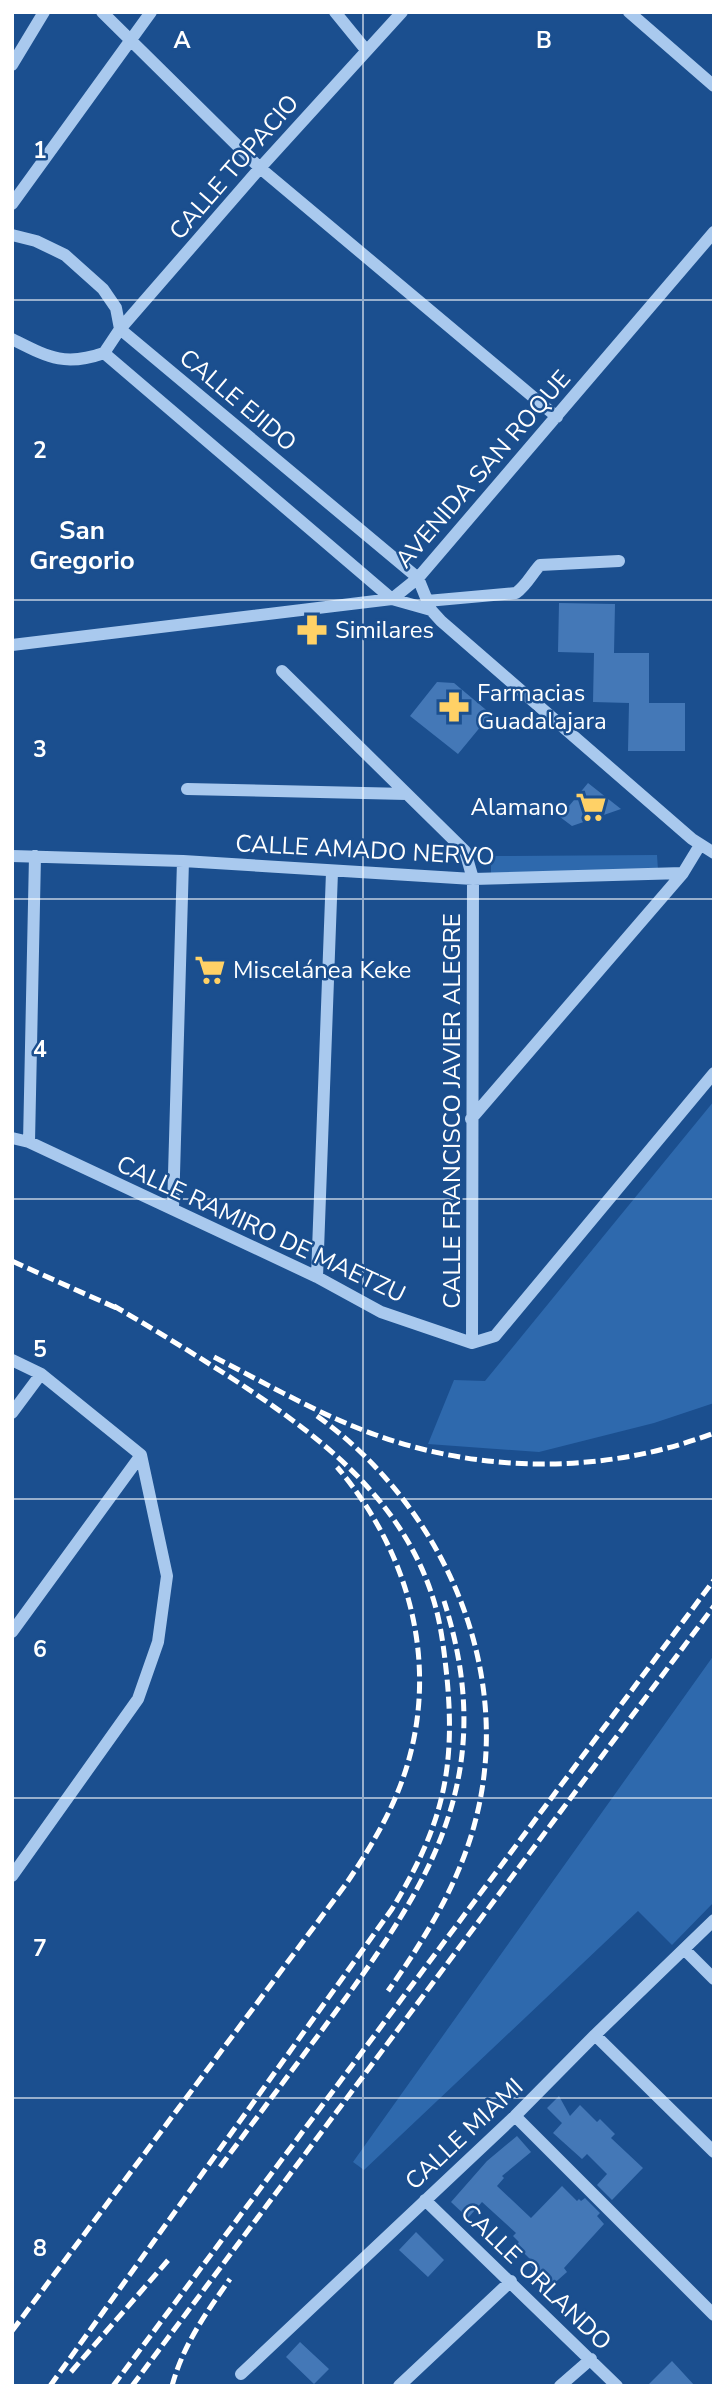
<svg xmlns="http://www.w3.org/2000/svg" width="726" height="2398" font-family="'Nunito Sans',sans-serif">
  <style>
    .green { fill: #2e69ad }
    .building { fill: #4478b7 }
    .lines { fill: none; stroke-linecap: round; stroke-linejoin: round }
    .minor { stroke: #a9c9ee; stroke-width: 12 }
    .rail { stroke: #fff; stroke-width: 5; stroke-dasharray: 12 5; stroke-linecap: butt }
    .grid { fill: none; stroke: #fff; stroke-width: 2; stroke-opacity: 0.55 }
    .labels { text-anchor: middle; stroke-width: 5; stroke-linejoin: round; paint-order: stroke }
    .street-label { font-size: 24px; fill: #fff; stroke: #1b4f8f }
    .poi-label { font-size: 24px; fill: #fff; stroke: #1b4f8f; text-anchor: start }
    .neighbourhood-label { font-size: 26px; font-weight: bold; fill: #fff; stroke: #1b4f8f }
    .grid-label { font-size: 23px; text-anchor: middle; font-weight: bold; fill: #fff; stroke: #1b4f8f; stroke-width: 5; stroke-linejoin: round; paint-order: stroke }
  </style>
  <rect width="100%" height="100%" fill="#1b4f8f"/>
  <path class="green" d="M657 855 658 870 491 874V856Z
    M714 1101V1403L654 1423 539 1452 428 1444 454 1380 485 1381Z
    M714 1655V1902L672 1945 638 1911 364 2170 353 2162Z"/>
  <path class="building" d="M559 603 615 604 614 653H649V703H685V751H628L629 703 593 702 594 653 558 652Z
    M437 682 454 683 491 714 458 754 410 716Z
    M588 783 621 809 572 826 560 817Z
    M559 2096 570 2116 580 2105 597 2122 600 2119 615 2134 611 2138 643 2168 612 2200 597 2185 607 2174 587 2154 582 2159 553 2133 562 2123 547 2108Z
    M517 2136 531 2152 502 2176 504 2178 497 2186 531 2218 562 2186 577 2201 579 2199 581 2201 585 2198 600 2213 597 2216 604 2224 564 2268 567 2272 550 2287 528 2263 531 2260 516 2245 519 2242 513 2236 516 2233 482 2202 468 2218 451 2202 487 2161Z
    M416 2232 444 2260 428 2277 399 2250Z
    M300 2342 329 2369 314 2384 286 2357Z
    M672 2361 695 2386H647Z"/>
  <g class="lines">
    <path class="minor" d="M102 12 260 168 557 417
      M335 12 366 50
      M629 12 714 86
      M12 65 44 12
      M12 204 151 12
      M12 235 36 241 65 255 103 289 116 308 120 329 418 578 431 610 441 621 692 839 714 853
      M12 339C48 357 64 367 104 353
      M104 353 120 329 260 168 402 12
      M104 353 392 599 431 610
      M427 601 516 593C527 585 531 575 540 565L619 561
      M12 645 392 599 418 578 714 232
      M282 671 465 851 473 879 472 1343
      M187 789 407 794
      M12 856 183 861 473 879 683 873
      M471 1119 683 873 700 845
      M12 1138 29 1142 317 1277 381 1312 472 1343 495 1336 714 1073
      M29 1142 35 856
      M173 1209 183 861
      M317 1277 332 872
      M12 1360 41 1374 141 1455 167 1576 158 1642 138 1699 12 1876
      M12 1413 41 1374
      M12 1632 141 1455
      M684 1949 714 1979
      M595 2035 714 2152
      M515 2116 714 2315
      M425 2200 617 2386
      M241 2374 515 2116 595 2035 714 1920
      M399 2386 511 2281
      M560 2386 591 2359"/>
    <path class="rail" d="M12 1261 123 1311
      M214 1357C267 1384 320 1415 376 1435 484 1474 607 1474 714 1433
      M317 1416C444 1507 517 1672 474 1826 457 1887 424 1940 388 1991
      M220 2167C258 2116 296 2065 334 2014 433 1880 499 1773 444 1601
      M12 2331 346 1884C371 1847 394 1809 407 1766 439 1660 408 1550 337 1467
      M71 2372 170 2258
      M50 2386 392 1909C441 1828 456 1773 447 1678 444 1650 441 1622 432 1595 400 1497 318 1435 236 1381 196 1355 155 1330 114 1306
      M113 2386 714 1580
      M132 2386 714 1606
      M172 2386C183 2345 206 2313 230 2279"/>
  </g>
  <path class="grid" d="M363 12V2386M12 300H714M12 600H714M12 899H714M12 1199H714M12 1499H714M12 1798H714M12 2098H714"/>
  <defs>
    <g id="pharmacy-bare" transform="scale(2.415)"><path d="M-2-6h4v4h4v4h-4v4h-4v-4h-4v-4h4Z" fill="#ffd166" stroke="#1b4f8f" stroke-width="2.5" paint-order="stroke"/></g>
    <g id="supermarket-bare" transform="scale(2.415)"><path d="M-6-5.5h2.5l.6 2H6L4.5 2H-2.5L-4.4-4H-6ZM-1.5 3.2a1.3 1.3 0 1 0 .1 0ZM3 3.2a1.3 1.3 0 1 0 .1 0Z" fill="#ffd166" stroke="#1b4f8f" stroke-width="2.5" paint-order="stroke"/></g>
  </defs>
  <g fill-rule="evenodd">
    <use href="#pharmacy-bare" x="312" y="630"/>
    <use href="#pharmacy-bare" x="454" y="707"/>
    <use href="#supermarket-bare" x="591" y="807"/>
    <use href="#supermarket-bare" x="210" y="970"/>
  </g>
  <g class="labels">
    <g class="street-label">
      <text transform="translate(234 167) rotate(-49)" y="8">CALLE TOPACIO</text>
      <text transform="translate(238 400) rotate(40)" y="8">CALLE EJIDO</text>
      <text transform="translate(483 469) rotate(-49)" y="8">AVENIDA SAN ROQUE</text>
      <text transform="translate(365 850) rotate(3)" y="8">CALLE AMADO NERVO</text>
      <text transform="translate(452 1111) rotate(-90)" y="8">CALLE FRANCISCO JAVIER ALEGRE</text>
      <text transform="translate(261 1229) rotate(25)" y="8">CALLE RAMIRO DE MAETZU</text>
      <text transform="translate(464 2134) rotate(-43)" y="8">CALLE MIAMI</text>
      <text transform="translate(536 2277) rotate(44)" y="8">CALLE ORLANDO</text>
    </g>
    <g class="poi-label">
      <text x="335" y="638">Similares</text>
      <text x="477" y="701">Farmacias<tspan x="477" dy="28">Guadalajara</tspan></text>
      <text x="568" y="815" text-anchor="end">Alamano</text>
      <text x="233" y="978">Miscelánea Keke</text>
    </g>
    <g class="neighbourhood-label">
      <text x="82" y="539">San<tspan x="82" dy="30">Gregorio</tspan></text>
    </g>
  </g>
  <g class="grid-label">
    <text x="182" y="48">A</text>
    <text x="544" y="48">B</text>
    <text x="40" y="158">1</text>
    <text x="40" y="458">2</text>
    <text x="40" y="757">3</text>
    <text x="40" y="1057">4</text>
    <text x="40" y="1357">5</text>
    <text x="40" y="1657">6</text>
    <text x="40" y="1956">7</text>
    <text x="40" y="2256">8</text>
  </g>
  <rect width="726" height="2398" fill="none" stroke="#ffffff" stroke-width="28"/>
</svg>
